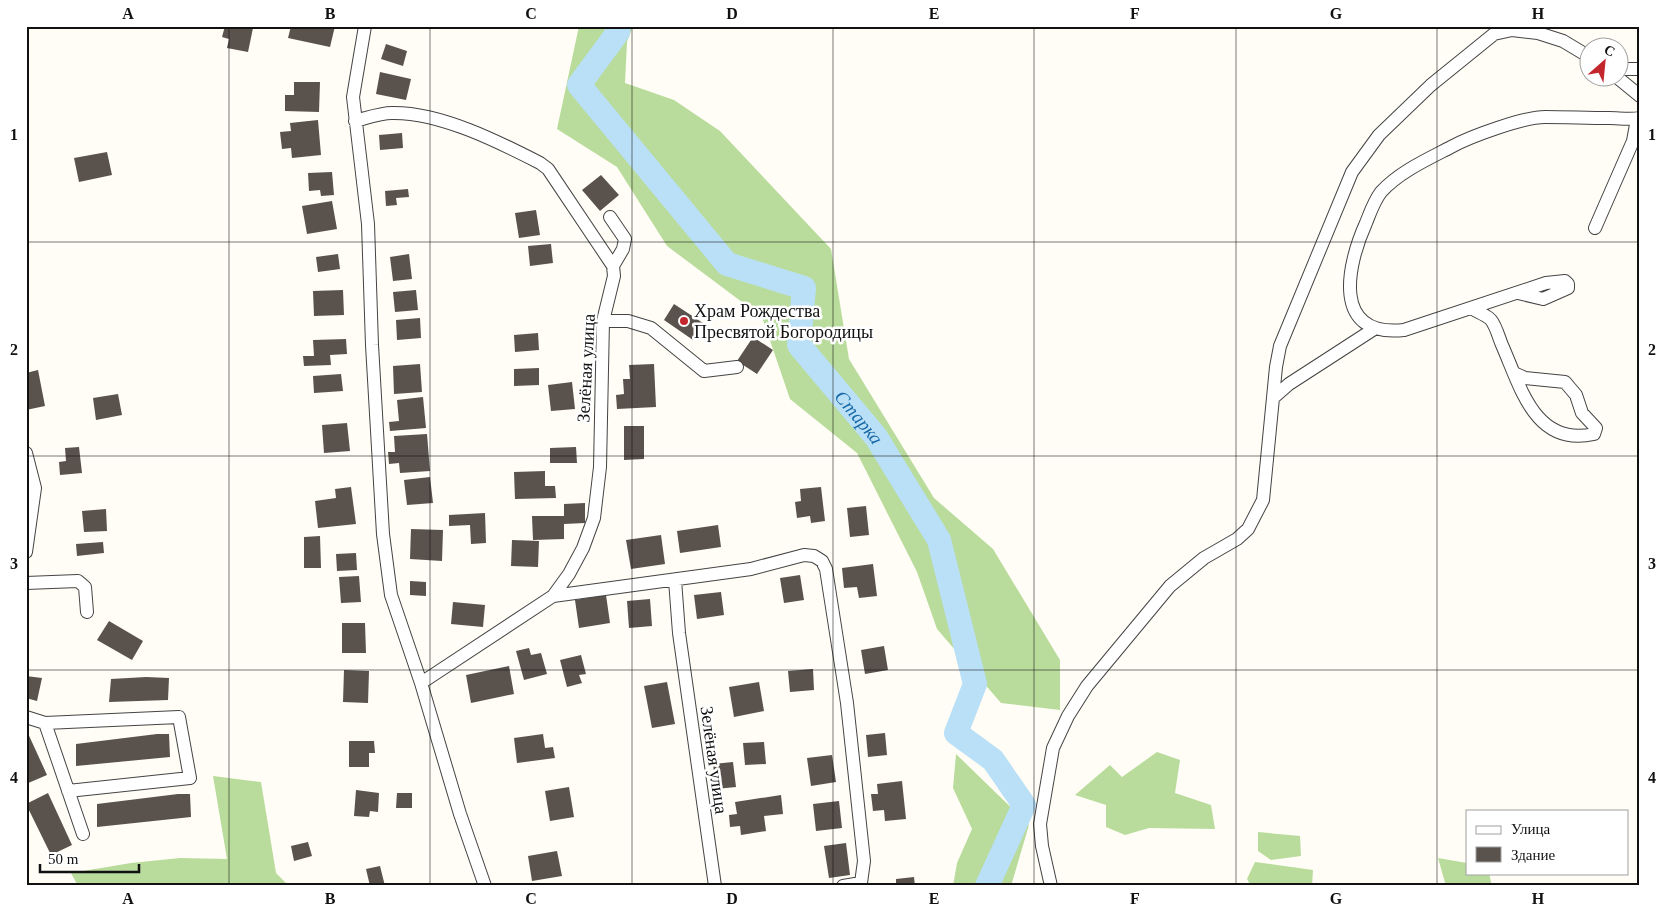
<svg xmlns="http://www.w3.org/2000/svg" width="1666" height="912" font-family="'Times New Roman',serif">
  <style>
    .forest { fill: #b9dc9c }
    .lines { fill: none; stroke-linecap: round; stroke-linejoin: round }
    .river { stroke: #b9e0f7; stroke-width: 24 }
    .building { fill: #5a524d }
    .minor-casing { stroke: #444; stroke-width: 14 }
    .minor { stroke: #fff; stroke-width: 12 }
    .grid { fill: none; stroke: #111; stroke-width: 1; stroke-opacity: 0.55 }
    .poi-dot { fill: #c4262e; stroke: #fff; stroke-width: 2 }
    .labels { text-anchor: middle; stroke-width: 5; stroke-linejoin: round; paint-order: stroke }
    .poi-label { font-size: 18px; fill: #111; stroke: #fff; text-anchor: start }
    .street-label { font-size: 18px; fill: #111; stroke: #fff }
    .water-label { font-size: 19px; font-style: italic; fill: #1768a6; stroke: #fff }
    .neatline { fill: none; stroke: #111; stroke-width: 2 }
    .grid-label { font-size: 16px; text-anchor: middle; font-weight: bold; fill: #111 }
  </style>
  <rect width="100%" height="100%" fill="#fffdf5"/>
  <path class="forest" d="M579 26H633L627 42 625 83 674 100 720 131 831 249 849 359 934 498 993 549 1060 660V710L1001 703 937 629 917 572 857 453 790 399 762 317 667 246 617 167 557 129Z
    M1157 752 1180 760 1175 793 1211 805 1215 829 1149 828 1125 835 1106 827V805L1075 795 1110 765 1122 777Z
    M956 754 1029 825 1011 886H953L957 863 972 829 953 788Z
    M213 776 261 782 276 873 289 886H78L71 873 131 863 180 858 227 859Z
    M1258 832 1300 836 1301 856 1271 860 1258 851Z
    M1438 858 1467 863V873H1489L1492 886H1446Z
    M1255 862 1313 870 1312 886H1251L1247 879Z"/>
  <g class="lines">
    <path class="river" id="s1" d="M619 26 618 32 579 85 727 264 804 288 799 345 876 437 939 540 975 684 956 733 993 760 1024 805 987 886"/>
  </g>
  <path class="building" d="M225 26 253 28 248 52 227 48 229 39 222 37Z
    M291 26H335L330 47 288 38Z
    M386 44 407 51 403 66 381 59Z
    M380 72 411 79 406 100 376 94Z
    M294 82H320L319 112 285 111V95H294Z
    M318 120 321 155 292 158 291 148 282 149 280 132 291 131 290 123Z
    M402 133 403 148 380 150 379 135Z
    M107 152 112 175 79 182 74 158Z
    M332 172 334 195 321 196 320 190 309 191 308 173Z
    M601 175 619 195 600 211 582 190Z
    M408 189 409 197 396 198 397 205 386 206 385 191Z
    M332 201 337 229 307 234 302 206Z
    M536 210 540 235 519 238 515 213Z
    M551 244 553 263 530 266 528 246Z
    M338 254 340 269 318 272 316 257Z
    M409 254 412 279 393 281 390 257Z
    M343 290 344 315 314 316 313 291Z
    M416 290 418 310 395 312 393 292Z
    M674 304 703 323 693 340 664 320Z
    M420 318 421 338 397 340 396 320Z
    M538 333 539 350 515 352 514 335Z
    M753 337 773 350 757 374 737 361Z
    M346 339 347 354 330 355 331 365 304 366 303 356H314L313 340Z
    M420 364 422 392 394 394 393 366Z
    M654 364 656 407 617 409 616 395 624 394 623 379H630L629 365Z
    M539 368V385L514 386V369Z
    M38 370 45 406 26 410V373Z
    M341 374 343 391 314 393 313 376Z
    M572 382 575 409 551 411 548 385Z
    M118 394 122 415 96 420 93 398Z
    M423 397 426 428 390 431 389 422 399 421 397 400Z
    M347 423 350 451 324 453 322 425Z
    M624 426H644V459L624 460Z
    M427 434 430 471 400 473 399 463 389 464 388 452H395L394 436Z
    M79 447 82 473 60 475 59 462 66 461 65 448Z
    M576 447 577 463H550V448Z
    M545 471V486H555L556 498 515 499 514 472Z
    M430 477 433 503 407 505 404 480Z
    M351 487 356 524 318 528 315 501 336 498 335 489Z
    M821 487 825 521 811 523 810 516 797 518 795 502 801 501 800 489Z
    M585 503V523L564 524V539L533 540 532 516H564V504Z
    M866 506 869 535 850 537 847 508Z
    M106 509 107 531 84 532 82 511Z
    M485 513 486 543 471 544 470 525 449 526V515Z
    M718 525 721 547 680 553 677 531Z
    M411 529 443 530 442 561 410 559Z
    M661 535 665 564 631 569 626 540Z
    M320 536 321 568H304V537Z
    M512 540 539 541 538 567 511 566Z
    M103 542 104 553 77 556 76 544Z
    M356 553 357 570 337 571 336 554Z
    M873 564 877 596 859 598 857 587 844 588 842 568Z
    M800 575 804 600 784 603 780 578Z
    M359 576 361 602 341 603 339 577Z
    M410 581 426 582V596L410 595Z
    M721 592 724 615 697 619 694 595Z
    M606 595 610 623 579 628 575 600Z
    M650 599 652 626 629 628 627 601Z
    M453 602 485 605 483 627 451 624Z
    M109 621 143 641 132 660 97 640Z
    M342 623H365L366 653H342Z
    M884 646 888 670 865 674 861 650Z
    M529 648 531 655 541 653 547 674 524 680 516 651Z
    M581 655 586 674 579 675 582 683 567 687 560 660Z
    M509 666 514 694 471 703 466 675Z
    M813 669 814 690 790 692 788 671Z
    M344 670 369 671 368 703 343 702Z
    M26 676 42 678 37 701 26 698Z
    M146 677 169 678 168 700 109 702 111 679Z
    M667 682 675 724 652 728 644 686Z
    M759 682 764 711 734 717 729 687Z
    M26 729 47 775 26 784Z
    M885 733 887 755 868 757 866 735Z
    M157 734H169L170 757 76 766V744Z
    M543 734 545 748 553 747 555 758 517 763 514 738Z
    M349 741H374L375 753H369V767H349Z
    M764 742 766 764 745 765 743 743Z
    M832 755 836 782 811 786 807 758Z
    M733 762 736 787 716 789 713 764Z
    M902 781 906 819 885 821 884 810 873 811 871 794H878L877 784Z
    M569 787 574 817 550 821 545 791Z
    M356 790 379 793 378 812 370 811 369 817 354 816Z
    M48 793 72 845 51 855 26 804Z
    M397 793H412V808H396Z
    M178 794H190L191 817 97 827V804Z
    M781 795 783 814 764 816 766 831 741 835 740 826 730 827 729 815 737 814 735 802Z
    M839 801 842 828 816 831 813 804Z
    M308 842 312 856 294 861 291 846Z
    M846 843 850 875 829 878 824 846Z
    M557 851 562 876 532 881 528 856Z
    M380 866 385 886H370L366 869Z
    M914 877 915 886H896V879Z"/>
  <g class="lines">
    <g class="minor-casing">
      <path id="minor" d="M365 26 353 97 368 224 372 345 383 534 391 595 421 683 460 814 485 886
        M1618 69H1640
        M1618 78 1640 96
        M355 121C367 118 380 113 392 113 440 112 499 142 540 163L548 169 613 266 614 276 603 321 600 467 594 518 583 548 569 574 553 596 421 683
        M610 217 625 239 623 249 613 266
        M1595 228 1633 141 1637 119
        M1518 293 1543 299 1568 288V284L1565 281 1546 283 1404 330C1331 338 1347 265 1366 223 1370 213 1374 201 1381 192 1399 172 1428 159 1451 147 1471 136 1524 117 1545 117 1566 117 1588 118 1609 118 1619 118 1630 120 1640 118
        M1471 308C1477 312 1487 315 1491 320 1496 326 1499 338 1502 345 1521 388 1535 447 1594 434L1596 428 1582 413 1576 395 1565 382 1525 378 1514 373
        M603 321H628L651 328 704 371 737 367
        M1273 398 1289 384 1374 329
        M26 453 35 488 26 552
        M675 580 679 633 715 886
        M26 583 78 581 85 587 87 612
        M553 596 751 569 804 555 814 556 822 561 826 569 847 703 864 861 861 883 843 886
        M26 717 45 723 83 834
        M45 723 179 717 190 778 68 791
        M1051 886 1042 846 1040 824 1053 748 1068 716 1087 686 1170 586 1204 558 1237 539 1248 529 1263 500 1276 367 1280 346 1352 172 1379 135 1431 85 1494 34 1512 30 1538 33 1563 41 1588 56"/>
    </g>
    <use href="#minor" class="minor"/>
  </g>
  <path class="grid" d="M229 26V886M430 26V886M632 26V886M833 26V886M1034 26V886M1236 26V886M1437 26V886M26 242H1640M26 456H1640M26 670H1640"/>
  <circle class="poi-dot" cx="684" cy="321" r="5"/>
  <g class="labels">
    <g class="poi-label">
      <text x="694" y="317">Храм Рождества<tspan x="694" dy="21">Пресвятой Богородицы</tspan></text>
    </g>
    <g class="street-label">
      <text transform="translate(586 368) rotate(-87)" y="6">Зелёная улица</text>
      <text transform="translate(714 760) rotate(82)" y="6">Зелёная улица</text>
    </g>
    <g class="water-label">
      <text dy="7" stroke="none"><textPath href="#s1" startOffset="536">Старка</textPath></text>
    </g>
  </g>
  <rect width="1666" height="912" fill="none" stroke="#ffffff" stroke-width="55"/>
  <rect x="1466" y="810" width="162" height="65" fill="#ffffff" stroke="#a0a0a0"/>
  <rect x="1476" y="826" width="25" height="8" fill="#ffffff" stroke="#a0a0a0"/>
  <text x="1511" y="834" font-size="15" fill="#111111">Улица</text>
  <rect x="1476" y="847" width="25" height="15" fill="#5a524d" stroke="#a0a0a0"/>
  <text x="1511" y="860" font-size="15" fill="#111111">Здание</text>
  <g transform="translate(1604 62) rotate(27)"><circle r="24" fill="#ffffff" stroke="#a0a0a0"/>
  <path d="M0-4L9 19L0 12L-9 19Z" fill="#c4262e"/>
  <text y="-8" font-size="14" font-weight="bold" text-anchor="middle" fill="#111111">С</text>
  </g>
  <path d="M40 864v8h99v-8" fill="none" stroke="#111111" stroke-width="2.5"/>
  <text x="48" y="864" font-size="15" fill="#111111" stroke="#ffffff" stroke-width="4" paint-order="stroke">50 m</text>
  <rect x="28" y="28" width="1610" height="856" class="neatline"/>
  <g class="grid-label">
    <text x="128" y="19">A</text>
    <text x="330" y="19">B</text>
    <text x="531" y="19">C</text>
    <text x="732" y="19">D</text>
    <text x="934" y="19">E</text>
    <text x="1135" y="19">F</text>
    <text x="1336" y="19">G</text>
    <text x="1538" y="19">H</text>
    <text x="14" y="140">1</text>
    <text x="1652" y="140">1</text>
    <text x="14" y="355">2</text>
    <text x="1652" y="355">2</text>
    <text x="14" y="569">3</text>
    <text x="1652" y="569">3</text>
    <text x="14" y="783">4</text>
    <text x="1652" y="783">4</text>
    <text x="128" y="904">A</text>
    <text x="330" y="904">B</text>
    <text x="531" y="904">C</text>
    <text x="732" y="904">D</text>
    <text x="934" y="904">E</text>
    <text x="1135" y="904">F</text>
    <text x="1336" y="904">G</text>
    <text x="1538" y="904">H</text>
  </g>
</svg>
